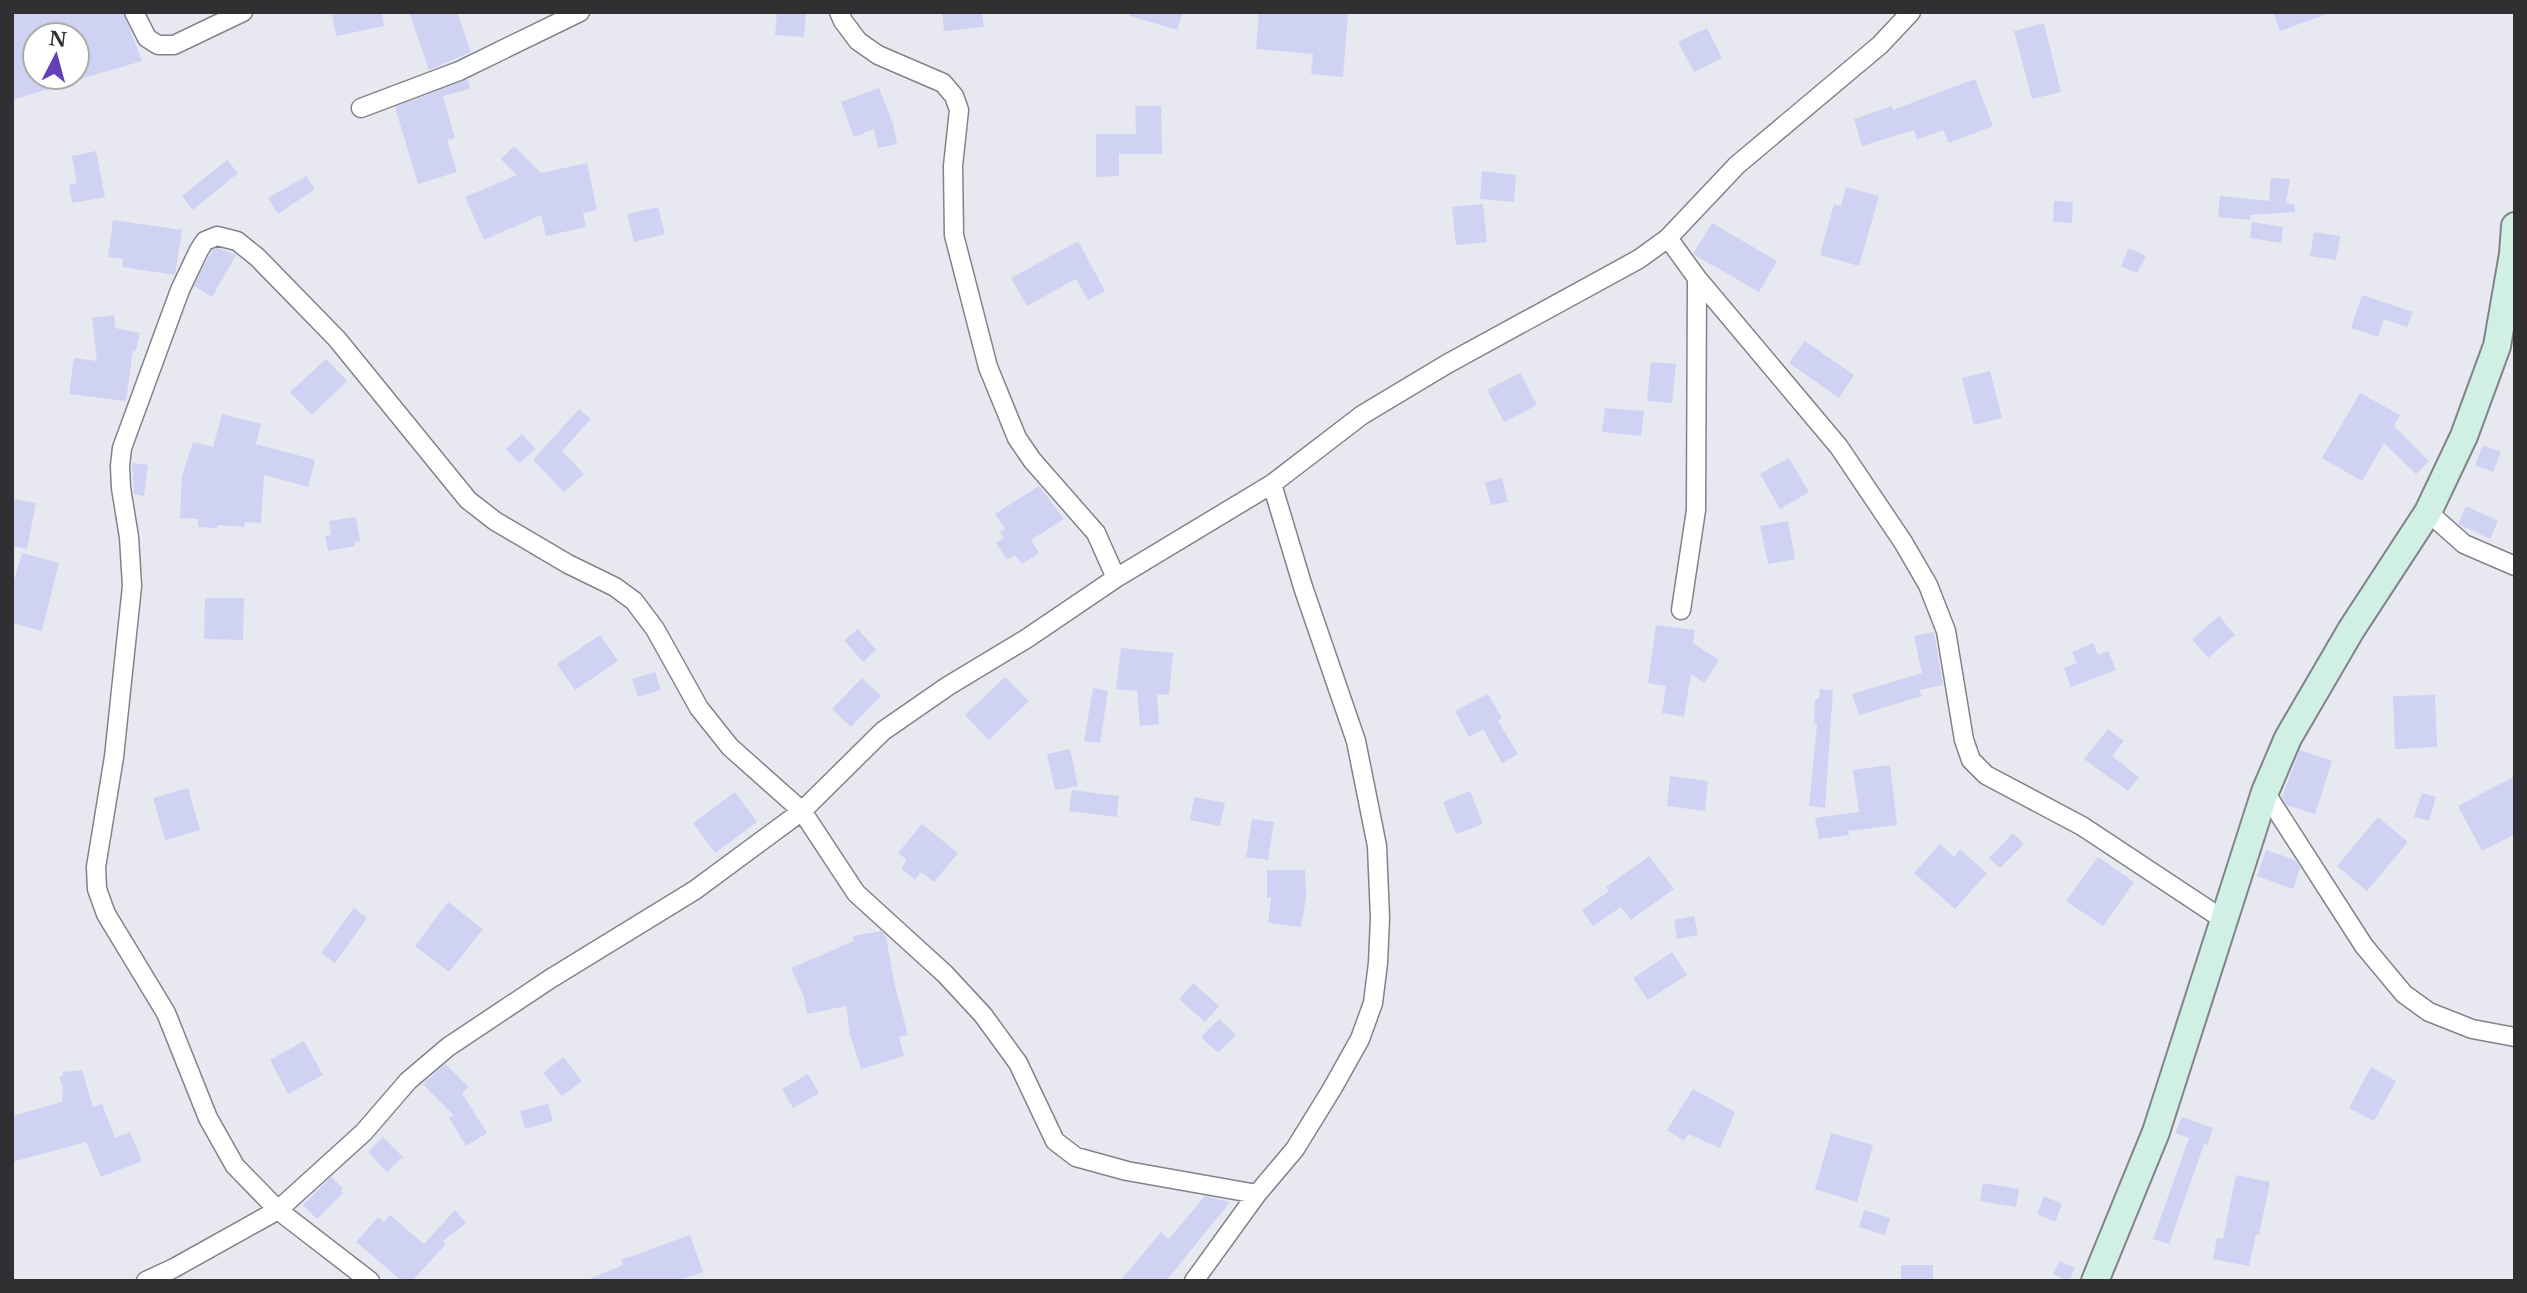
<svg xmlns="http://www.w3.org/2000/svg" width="2527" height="1293" font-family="'Libre Baskerville',serif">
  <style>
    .building { fill: #d0d2f3 }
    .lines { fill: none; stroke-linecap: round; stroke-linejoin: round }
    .minor-casing { stroke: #82838a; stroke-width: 21 }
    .secondary-casing { stroke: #82838a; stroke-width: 30 }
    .minor { stroke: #fff; stroke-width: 18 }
    .secondary { stroke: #d0f0e6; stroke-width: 26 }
  </style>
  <rect width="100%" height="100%" fill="#e8e8f0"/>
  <path class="building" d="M12 12H123L142 61 77 80V35H35V77H75V81L12 100Z
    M332 12H382L384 26 336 36Z
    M409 12H457L471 52 429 70Z
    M777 12H806L804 37 775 35Z
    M942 12H982L984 27 944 31Z
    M1130 12H1183L1177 30 1130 16Z
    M1259 12H1348L1343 77 1311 74 1313 54 1256 49Z
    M2273 12H2327V14L2280 31Z
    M2044 23 2061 92 2032 99 2014 31Z
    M1707 28 1722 58 1694 72 1678 42Z
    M468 79 470 89 443 96 455 138 447 140 457 172 418 184 395 107Z
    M1975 79 1993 126 1949 143 1943 130 1917 140 1914 130 1862 146 1854 119 1892 106 1893 110Z
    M879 88 893 124 897 144 878 148 874 129 854 137 841 102Z
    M1135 106H1161L1162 154H1119V176L1096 177V134H1136Z
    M514 146 541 173 587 163 597 210 583 213 586 227 546 236 541 215 484 240 465 197 517 175 501 159Z
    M96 151 105 197 72 203 69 185 77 183 72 156Z
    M227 160 238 173 193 210 182 196Z
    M1482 171 1516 175 1514 202 1480 199Z
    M306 176 315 189 278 214 268 198Z
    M2271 178 2290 179 2286 203 2295 205V212L2250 215V220L2218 217 2220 196 2269 201Z
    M1846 187 1879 196 1859 266 1820 255 1834 204 1841 206Z
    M2054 201 2073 202 2072 223 2053 222Z
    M1483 204 1487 242 1456 245 1452 207Z
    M658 207 665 234 634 242 627 214Z
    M113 220 182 230 175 275 122 267 123 259 108 257Z
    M2252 222 2283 227 2281 243 2250 238Z
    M1712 223 1777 261 1759 292 1693 254Z
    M2314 232 2340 236 2336 260 2310 256Z
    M1078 241 1105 291 1088 300 1076 279 1027 306 1011 278Z
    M218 248 236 255 212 297 194 286 209 256 213 250Z
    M2129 248 2146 256 2137 273 2121 266Z
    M2362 295 2413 312 2407 327 2384 319 2378 337 2351 328Z
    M114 315 115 328 140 333 136 351 133 350 126 401 69 394 74 358 97 361 92 318Z
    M1805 341 1854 375 1839 398 1789 363Z
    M326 359 347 381 312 415 290 392Z
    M1651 362 1676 364 1672 403 1647 401Z
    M1990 371 2002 418 1974 425 1962 378Z
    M1520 373 1537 405 1504 422 1487 390Z
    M2360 393 2400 415 2394 426 2429 461 2416 474 2384 443 2362 481 2322 458Z
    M1605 408 1644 411 1641 436 1602 432Z
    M579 409 591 419 562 451 584 474 564 492 533 460Z
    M222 414 261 424 256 444 315 460 308 487 264 475 261 523 245 522 244 527 217 525V528L198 527V519L180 518 182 476 193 442 213 447Z
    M522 434 536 449 519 463 506 449Z
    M2483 445 2501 452 2493 472 2475 465Z
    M1789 458 1809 492 1780 509 1760 474Z
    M132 463 148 465 144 496 134 494Z
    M1502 478 1508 502 1491 505 1485 482Z
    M1039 486 1064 519 1031 540 1039 553 1022 564 1015 555 1007 560 996 543 1004 538 1000 532 1005 529 995 514Z
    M12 499 36 503 27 549 12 546Z
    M2466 506 2498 521 2490 539 2458 524Z
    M356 517 360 541 355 542V546L328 551 325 536 331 535 329 521Z
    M1788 521 1795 559 1768 564 1760 526Z
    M22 553 59 563 42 631 12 623V587Z
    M205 598H244L243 640 204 639Z
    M2219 616 2235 635 2208 658 2192 639Z
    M1656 625 1695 630 1693 643 1719 660 1704 683 1691 674 1684 717 1662 713 1666 686 1648 683Z
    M858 629 876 650 863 662 844 640Z
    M1934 632 1943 685 1919 690 1922 696 1859 715 1852 694 1922 673 1914 636Z
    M600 635 618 661 575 690 557 664Z
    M2093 643 2098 655 2108 651 2116 670 2071 687 2064 668 2077 663 2072 652Z
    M1121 648 1173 653 1169 695 1157 694 1159 724 1140 726 1137 691 1116 689Z
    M655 672 661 690 638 697 632 679Z
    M1005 677 1029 701 989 740 965 715Z
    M862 678 881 696 851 727 832 709Z
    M1093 688 1108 691 1100 743 1084 741Z
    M1820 689 1833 690 1825 808 1809 806 1817 724H1814L1815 699H1819Z
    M1488 694 1502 718 1498 721 1518 754 1502 763 1483 729 1469 737 1455 711Z
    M2435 695 2437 747 2395 749 2393 696Z
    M2108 729 2124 741 2112 756 2139 777 2128 791 2084 759Z
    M1070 749 1078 786 1055 790 1047 754Z
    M2300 750 2332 761 2315 814 2287 805 2282 797Z
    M1890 765 1897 825 1848 831 1849 835 1819 839 1815 818 1859 812 1853 770Z
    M1670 776 1708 781 1705 811 1667 806Z
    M2515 776V834L2482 851 2458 806Z
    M188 788 200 830 165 840 153 798Z
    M1072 790 1119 796 1117 817 1069 811Z
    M1470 791 1483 824 1456 834 1443 802Z
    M735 792 757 822 715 853 693 823Z
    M2422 793 2436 797 2429 821 2414 817Z
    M1194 797 1225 803 1220 826 1190 820Z
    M2378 817 2408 842 2367 891 2337 866Z
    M1252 819 1274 822 1268 860 1246 857Z
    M922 824 958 853 934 882 921 872 915 880 901 868 907 860 898 853Z
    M2013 833 2024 844 2000 868 1989 858Z
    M1940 844 1954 857 1960 849 1987 873 1955 909 1914 873Z
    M2266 850 2295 860 2300 868 2293 889 2257 876Z
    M1649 856 1674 889 1631 920 1621 907 1593 926 1582 910 1609 891 1606 887Z
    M2098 857 2134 882 2103 926 2066 901Z
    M1267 870H1305L1306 898 1301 927 1268 923 1271 898H1267Z
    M448 902 483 929 449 972 415 946Z
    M354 908 367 918 335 963 321 953Z
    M1694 916 1698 935 1677 939 1674 920Z
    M881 931 886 936 894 982 908 1035 899 1037 904 1056 861 1069 850 1035 846 1006 807 1014 804 997 791 968 854 941 853 936Z
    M1672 952 1687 975 1648 1000 1633 978Z
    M1193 983 1219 1006 1205 1022 1179 999Z
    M1219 1019 1236 1035 1218 1053 1201 1037Z
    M304 1041 323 1075 288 1094 270 1060Z
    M563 1057 582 1081 562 1096 543 1073Z
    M445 1064 469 1087 462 1093 487 1133 466 1146 449 1118 453 1115 423 1084Z
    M2371 1067 2396 1081 2374 1121 2349 1108Z
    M82 1070 93 1107 102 1104 115 1138 130 1132 142 1161 101 1177 86 1142 12 1162V1116L62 1102 63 1088 59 1077 63 1076V1072Z
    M808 1074 819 1093 793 1108 782 1089Z
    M1693 1089 1735 1112 1720 1148 1688 1134 1684 1141 1667 1130Z
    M548 1104 553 1121 525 1129 520 1111Z
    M2182 1117 2213 1128 2207 1145 2204 1144 2169 1244 2153 1239 2189 1138 2175 1133Z
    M1831 1133 1873 1145 1857 1202 1815 1189Z
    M383 1137 403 1157 387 1172 368 1152Z
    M2236 1175 2270 1182 2259 1235 2256 1234 2249 1266 2213 1259 2217 1238 2223 1239Z
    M331 1177 343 1188 341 1191 343 1193 317 1219 303 1205Z
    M1983 1183 2019 1189 2016 1207 1980 1201Z
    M1205 1196 1230 1202 1166 1281H1120L1161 1232 1169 1239Z
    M2044 1196 2062 1204 2055 1222 2037 1214Z
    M455 1210 466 1223 443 1241 446 1244 412 1281H402L356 1242 378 1217 384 1222 390 1215 424 1244Z
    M1864 1210 1890 1218 1885 1235 1859 1227Z
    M690 1235 703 1272 677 1281H585L623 1265 621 1260Z
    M2060 1261 2075 1268 2069 1281 2053 1274Z
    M1901 1265H1933V1281H1901Z"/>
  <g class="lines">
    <g class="minor-casing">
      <path id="minor" d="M134 12 147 38 158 45H174L243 12
        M839 12 843 21 858 41 878 55 943 83 954 96 959 110 953 166 954 235 988 367 1017 438 1032 460 1096 533 1116 578
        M361 108 459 71 580 12
        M1668 238 1697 278 1839 447 1903 542 1928 585 1946 631 1964 740 1971 760 1986 775 2082 826 2224 920
        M2428 512 2464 544 2515 566
        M1681 610 1696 510 1697 278
        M2265 792 2364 946 2404 994 2429 1012 2472 1029 2515 1037
        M146 1281 174 1268 278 1210 364 1132 408 1081 448 1047 550 979 695 890 802 811 883 731 948 686 1026 639 1116 578 1272 484 1362 415 1447 364 1639 259 1668 238 1737 165 1880 45 1911 12
        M370 1281 278 1210 235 1166 208 1118 166 1013 106 914 97 889 96 867 114 757 132 586 129 537 121 488 120 466 122 448 180 290 199 250 205 241 217 236 237 241 257 257 337 339 468 500 495 521 568 564 615 587 634 601 655 629 699 708 730 747 802 811 856 893 945 974 983 1015 1018 1063 1055 1141 1076 1157 1127 1171 1257 1194
        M1194 1281 1257 1194 1295 1149 1332 1089 1360 1039 1373 1003 1378 963 1380 918 1377 846 1356 741 1303 587 1272 484"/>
    </g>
    <g class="secondary-casing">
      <path id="secondary" d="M2095 1281 2156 1132 2265 792 2288 738 2351 630 2428 512 2464 436 2497 346 2513 254 2515 226"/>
    </g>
    <use href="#minor" class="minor"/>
    <use href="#secondary" class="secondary"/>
  </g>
  <rect width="2527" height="1293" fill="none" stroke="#303033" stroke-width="28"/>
  <g transform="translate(56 56) rotate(6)"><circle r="33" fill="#ffffff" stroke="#acacad" stroke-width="2"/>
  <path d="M0-5L12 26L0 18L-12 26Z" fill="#6340b8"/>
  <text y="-10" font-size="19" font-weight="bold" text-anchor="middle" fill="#303033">N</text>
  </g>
</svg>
